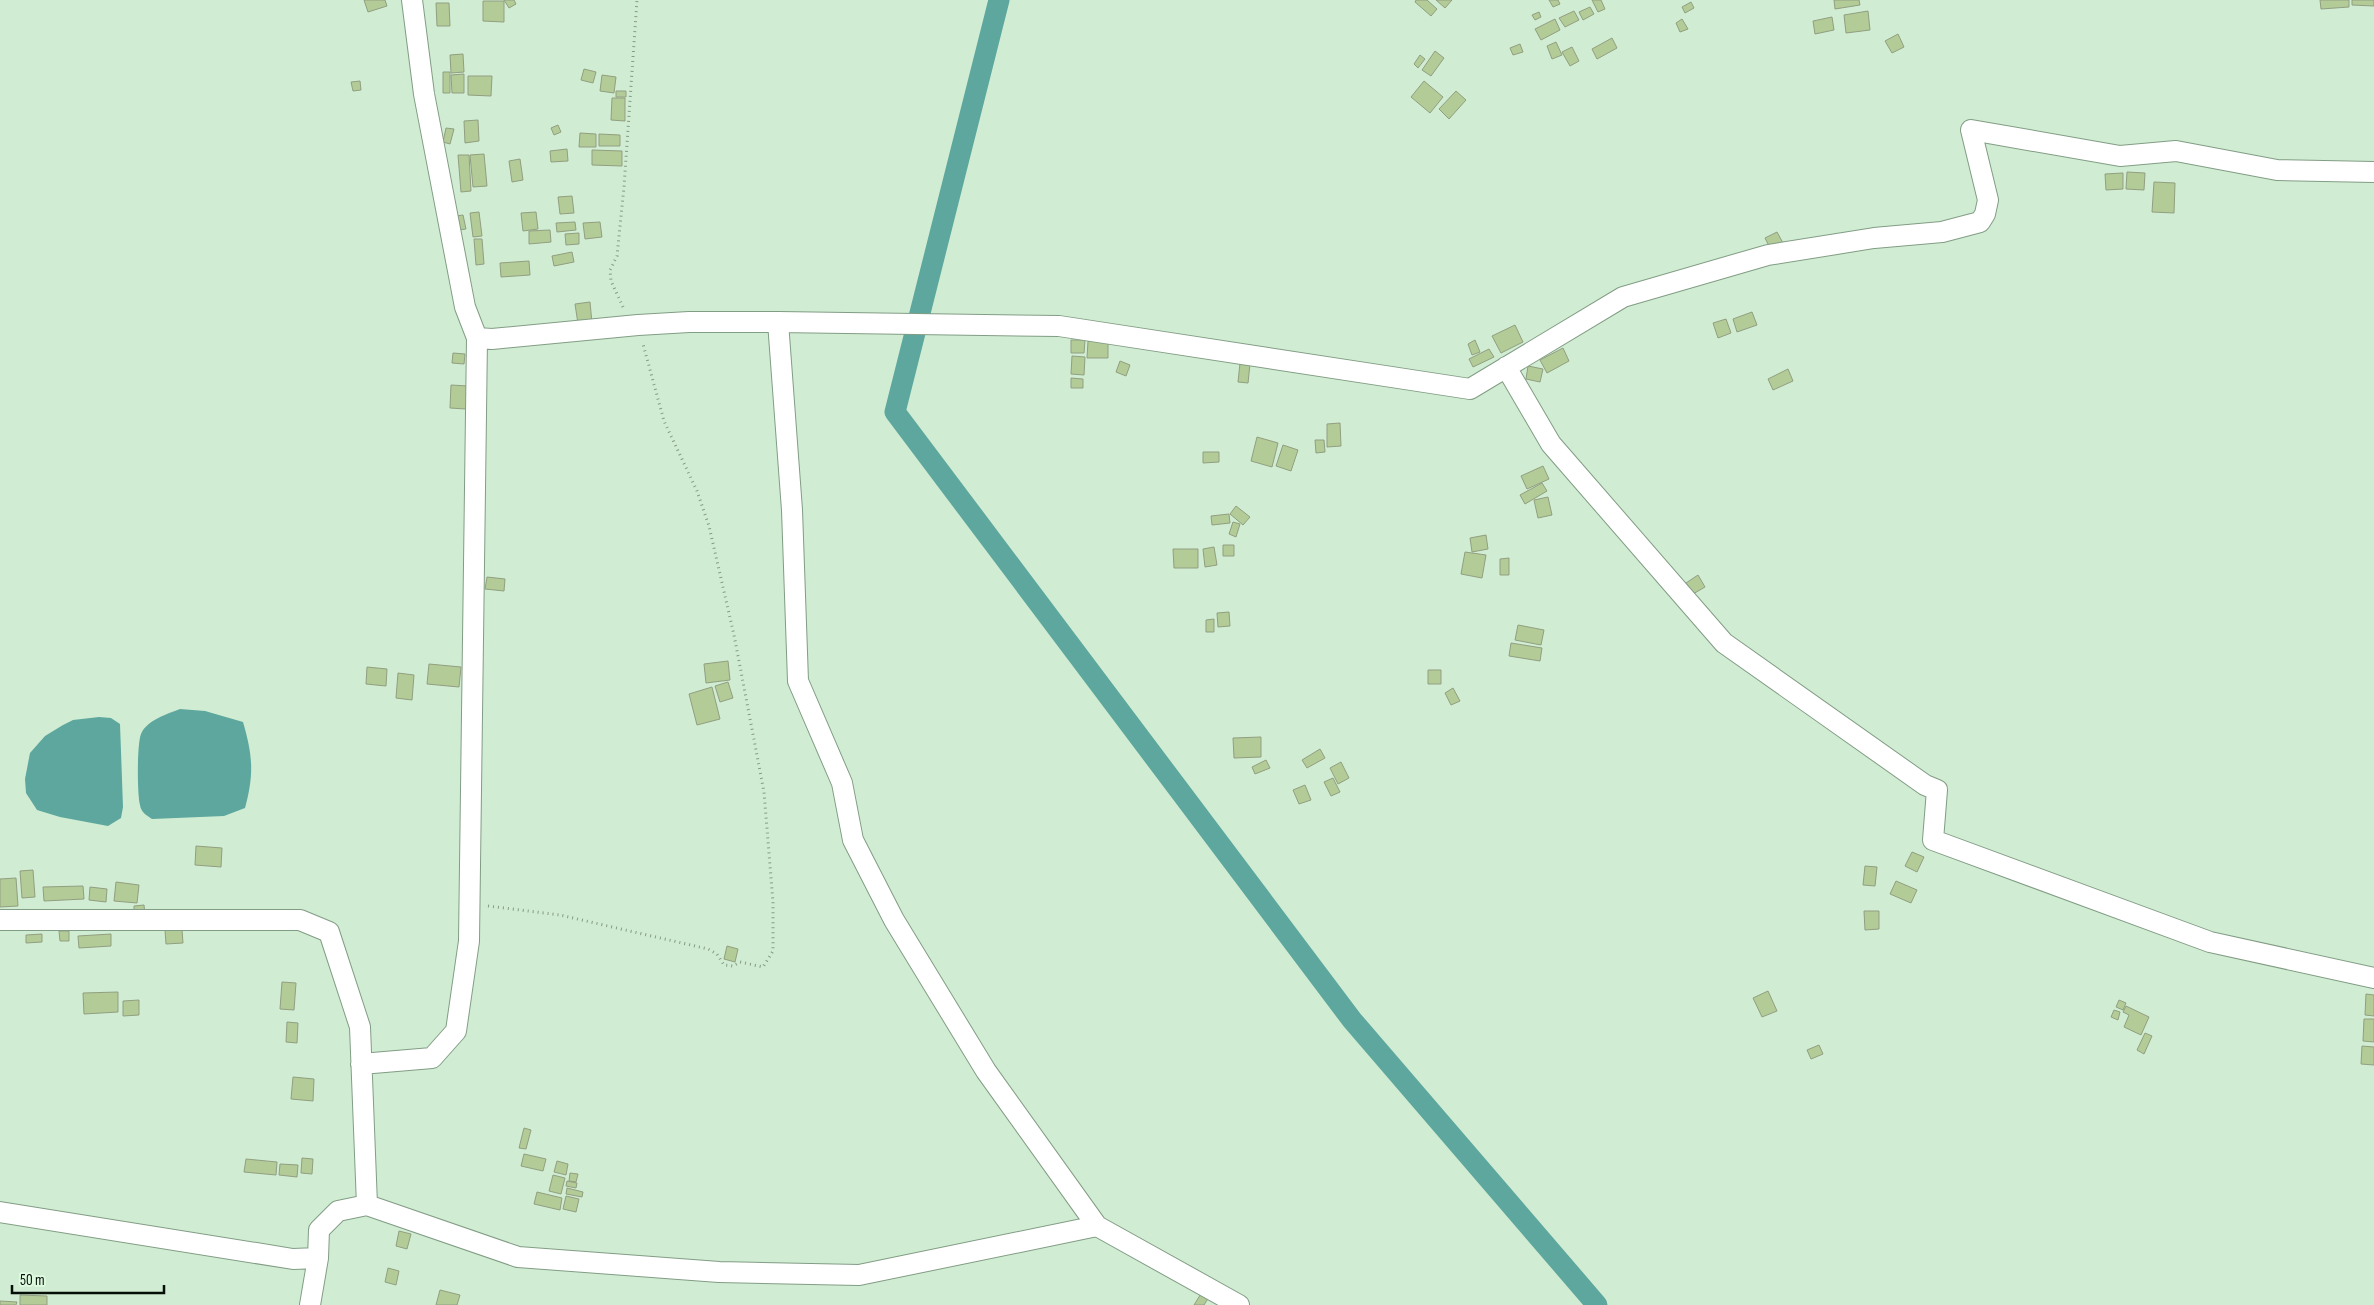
<svg xmlns="http://www.w3.org/2000/svg" width="2374" height="1305" font-family="'Sofia Sans Condensed',sans-serif">
  <style>
    .water { fill: #5da79e }
    .lines { fill: none; stroke-linecap: round; stroke-linejoin: round }
    .canal { stroke: #5da79e; stroke-width: 21 }
    .building { fill: #b3cb97; stroke: #919f81 }
    .street-casing { stroke: #829d85; stroke-width: 22 }
    .path { stroke: #869b87; stroke-width: 3; stroke-dasharray: 1 4; stroke-linecap: butt }
    .street { stroke: #fff; stroke-width: 20 }
  </style>
  <rect width="100%" height="100%" fill="#d0ecd2"/>
  <path class="water" d="M180 709 205 711 243 722C253 756 254 775 245 808L224 816 152 819C146 815 141 812 140 805 137 794 137 743 141 734 147 720 167 714 180 709Z
    M99 717 111 718 120 724 123 807 121 818 108 826 60 817 37 810 26 793 25 779 30 753 45 736 63 725 73 720Z"/>
  <g class="lines">
    <path class="canal" d="M999 0 895 412 1352 1020 1597 1305"/>
  </g>
  <path class="building" d="M364 0H385L387 6 368 12Z
    M504 0H514L516 4 509 8Z
    M1416 0H1427L1437 9 1431 16 1415 2Z
    M1436 0H1452L1445 8Z
    M1549 0H1558L1560 4 1553 7Z
    M1592 0H1601L1605 9 1598 12Z
    M1834 0H1859L1860 5 1835 9Z
    M2320 0H2349V7L2321 9Z
    M2352 0H2374V6L2352 5Z
    M483 1H504V22L483 21Z
    M1691 2 1694 8 1685 13 1682 7Z
    M436 3H449L450 26H437Z
    M1590 7 1594 14 1583 20 1579 12Z
    M1574 11 1579 20 1565 27 1559 18Z
    M1868 11 1870 30 1846 33 1844 15Z
    M1539 12 1541 17 1535 20 1532 15Z
    M1832 17 1834 30 1815 34 1813 21Z
    M1555 19 1560 30 1541 40 1535 29Z
    M1682 19 1688 29 1680 32 1676 23Z
    M1898 34 1904 47 1892 53 1885 41Z
    M1612 38 1617 48 1597 59 1592 49Z
    M1556 42 1562 55 1552 59 1547 46Z
    M1520 44 1523 52 1513 55 1510 48Z
    M1572 47 1579 61 1570 66 1562 52Z
    M1435 51 1444 58 1431 76 1422 70Z
    M463 54 464 72 451 73 450 55Z
    M1420 55 1425 59 1418 68 1414 64Z
    M584 69 596 72 593 83 581 80Z
    M443 72H450V93H443Z
    M464 74V93H452L451 75Z
    M602 75 616 77 614 93 600 91Z
    M468 76H492L491 96 468 95Z
    M360 81 361 90 353 91 351 82Z
    M1424 81 1443 97 1430 113 1411 97Z
    M616 91H626V97H616Z
    M1456 91 1466 100 1449 119 1439 109Z
    M612 98H625V121L611 120Z
    M478 120 479 141 465 143 464 121Z
    M558 125 561 132 554 135 551 128Z
    M446 128 454 129 450 144 443 142Z
    M580 133 596 134V147H579Z
    M599 134 620 135V146H599Z
    M567 149 568 161 551 162 550 151Z
    M592 150 622 151V166L592 165Z
    M484 154 487 186 473 187 470 155Z
    M458 155H469L471 191 461 192Z
    M520 159 523 180 512 182 509 161Z
    M2127 172 2145 173 2144 190 2126 189Z
    M2123 173V189L2106 190 2105 174Z
    M2154 182 2175 183 2174 213 2152 212Z
    M572 196 574 213 560 214 558 197Z
    M479 212 482 236 473 237 470 213Z
    M536 212 538 229 523 231 521 213Z
    M463 215 466 229 458 230 456 216Z
    M575 222 576 230 557 232 556 223Z
    M600 222 602 237 585 239 583 223Z
    M550 230 551 242 529 244V231Z
    M1777 232 1783 243 1771 250 1765 238Z
    M579 233V244L566 245 565 234Z
    M474 239H482L484 264 476 265Z
    M572 252 574 262 554 266 552 256Z
    M529 261 530 275 501 277 500 263Z
    M590 302 592 323 578 324 575 304Z
    M1752 312 1757 325 1737 332 1733 319Z
    M1726 319 1731 333 1718 338 1713 323Z
    M1515 325 1523 342 1501 353 1492 336Z
    M1071 340H1085L1084 353H1071Z
    M1475 340 1480 352 1472 355 1468 344Z
    M1088 341 1108 342V358H1087Z
    M1563 348 1569 361 1547 373 1540 360Z
    M1489 349 1494 357 1473 367 1469 359Z
    M453 353 465 354 464 364 452 363Z
    M1072 356 1085 357 1084 375 1071 374Z
    M1120 361 1130 365 1126 376 1116 372Z
    M1240 363 1250 364 1248 383 1238 382Z
    M1528 366 1543 369 1540 382 1526 379Z
    M1788 369 1793 381 1773 390 1768 379Z
    M1071 378 1083 379V388H1071Z
    M451 385 468 386 466 409 450 408Z
    M1340 423 1341 446 1327 447V424Z
    M1257 437 1278 443 1272 467 1251 461Z
    M1315 440H1324L1325 452 1316 453Z
    M1283 445 1298 450 1291 471 1276 466Z
    M1203 452H1219V462L1203 463Z
    M1543 466 1549 479 1527 489 1521 476Z
    M1542 483 1547 491 1525 504 1520 495Z
    M1548 497 1552 515 1538 518 1534 500Z
    M1236 506 1250 517 1243 525 1230 514Z
    M1229 514 1230 523 1212 525 1211 516Z
    M1233 522 1240 524 1236 537 1229 534Z
    M1486 535 1488 549 1472 552 1470 538Z
    M1223 545H1234V556H1223Z
    M1214 547 1217 565 1205 567 1203 549Z
    M1173 549H1198V568H1174Z
    M1465 552 1486 555 1482 578 1461 574Z
    M1509 558V575H1500V559Z
    M1698 575 1705 587 1693 594 1686 583Z
    M487 577 505 579 504 591 485 589Z
    M1229 612 1230 626 1218 627 1217 613Z
    M1214 619V632H1206V620Z
    M1518 625 1544 630 1541 645 1515 640Z
    M1511 643 1542 648 1540 661 1509 656Z
    M728 661 730 680 706 683 704 664Z
    M429 664 461 667 459 687 427 684Z
    M367 667 387 669 386 686 366 684Z
    M1428 670H1441V684H1428Z
    M398 673 414 675 412 700 396 698Z
    M728 682 733 698 720 702 715 686Z
    M712 687 720 719 697 725 689 694Z
    M1453 688 1460 701 1451 705 1445 693Z
    M1261 737V757L1234 758 1233 738Z
    M1320 749 1325 758 1307 768 1302 760Z
    M1266 760 1270 768 1255 774 1252 767Z
    M1341 762 1349 778 1338 784 1330 768Z
    M1333 778 1340 792 1331 796 1324 782Z
    M1305 785 1311 800 1299 804 1293 790Z
    M196 846 222 848 221 867 195 865Z
    M1912 852 1924 857 1917 872 1905 866Z
    M1865 866 1877 867 1875 886 1863 885Z
    M33 870 35 897 22 898 20 871Z
    M16 878 18 906 0 907V879Z
    M1896 881 1917 890 1911 903 1890 894Z
    M116 882 139 885 137 903 114 901Z
    M83 886 84 899 44 901 43 887Z
    M90 887 107 889 106 902 89 900Z
    M144 905 145 915H134V906Z
    M1864 911H1879V929L1865 930Z
    M165 930H182L183 943 166 944Z
    M59 931H69V941H60Z
    M42 934V942L26 943V935Z
    M111 934V946L79 948 78 936Z
    M727 946 738 949 735 962 724 959Z
    M282 982 296 983 294 1010 280 1009Z
    M1768 991 1777 1011 1762 1017 1753 998Z
    M118 992V1012L84 1014 83 993Z
    M2366 994 2374 995V1016L2365 1015Z
    M139 1000V1015L123 1016V1001Z
    M2119 1000 2126 1003 2123 1010 2116 1007Z
    M2126 1006 2149 1017 2141 1035 2124 1027 2129 1015 2123 1012Z
    M2114 1010 2120 1012 2118 1020 2111 1017Z
    M2364 1019H2374V1042L2363 1041Z
    M287 1022 298 1023 297 1043 286 1042Z
    M2145 1033 2152 1036 2144 1054 2137 1050Z
    M1819 1045 1823 1054 1811 1059 1807 1050Z
    M2362 1046 2374 1047V1065L2361 1064Z
    M293 1077 314 1079 313 1101 291 1099Z
    M524 1128 531 1130 526 1149 519 1148Z
    M524 1154 546 1159 543 1171 521 1166Z
    M302 1158 313 1159 312 1174 301 1173Z
    M246 1159 277 1162 276 1175 244 1172Z
    M557 1161 568 1164 566 1175 554 1172Z
    M280 1164 298 1165 297 1177 279 1175Z
    M570 1173 578 1174 576 1182 569 1181Z
    M553 1175 565 1178 561 1194 549 1191Z
    M567 1181 577 1183 576 1188 566 1186Z
    M567 1188 583 1192 582 1197 566 1194Z
    M537 1192 562 1198 560 1210 534 1204Z
    M566 1196 579 1199 576 1212 563 1209Z
    M399 1231 411 1234 407 1249 396 1246Z
    M388 1268 399 1271 396 1285 385 1282Z
    M440 1290 460 1295 457 1305H436Z
    M1202 1292 1209 1297 1204 1305H1194Z
    M20 1295 47 1296V1305H20Z
    M0 1301 17 1302 16 1305H0Z"/>
  <g class="lines">
    <g class="street-casing">
      <path id="street" d="M412 0 424 94 465 307 477 338 492 339 638 325 689 322H778
        M1506 367 1551 444 1724 643 1925 785 1937 790 1933 840 2210 942 2374 978
        M0 920H300L329 932 360 1027 367 1205
        M361 1064 432 1058 456 1031 469 941 477 338
        M0 1212 293 1259 318 1258 319 1230 338 1211 367 1205 518 1257 719 1272 859 1275 1097 1226 1239 1305
        M1097 1226 986 1071 894 920 853 840 842 783 798 681 792 510 778 322 1059 326 1470 389 1623 297 1768 255 1874 238 1942 232 1980 222 1985 214 1988 200 1971 130 2120 156 2176 151 2277 170 2374 172
        M310 1305 318 1258"/>
    </g>
    <path class="path" d="M623 307 611 281 610 270 617 256 624 187 637 0
      M488 906 560 915 708 949 717 954 724 965 733 966 740 962 763 967 773 951V902L764 792 734 635 709 526 697 491 664 421 643 344"/>
    <use href="#street" class="street"/>
  </g>
  <path d="M12 1285v8h152v-8" fill="none" stroke="#060f07" stroke-width="2.5"/>
  <text x="20" y="1285" font-size="15" fill="#060f07" stroke="#ddf9df" stroke-width="4" paint-order="stroke">50 m</text>
</svg>
